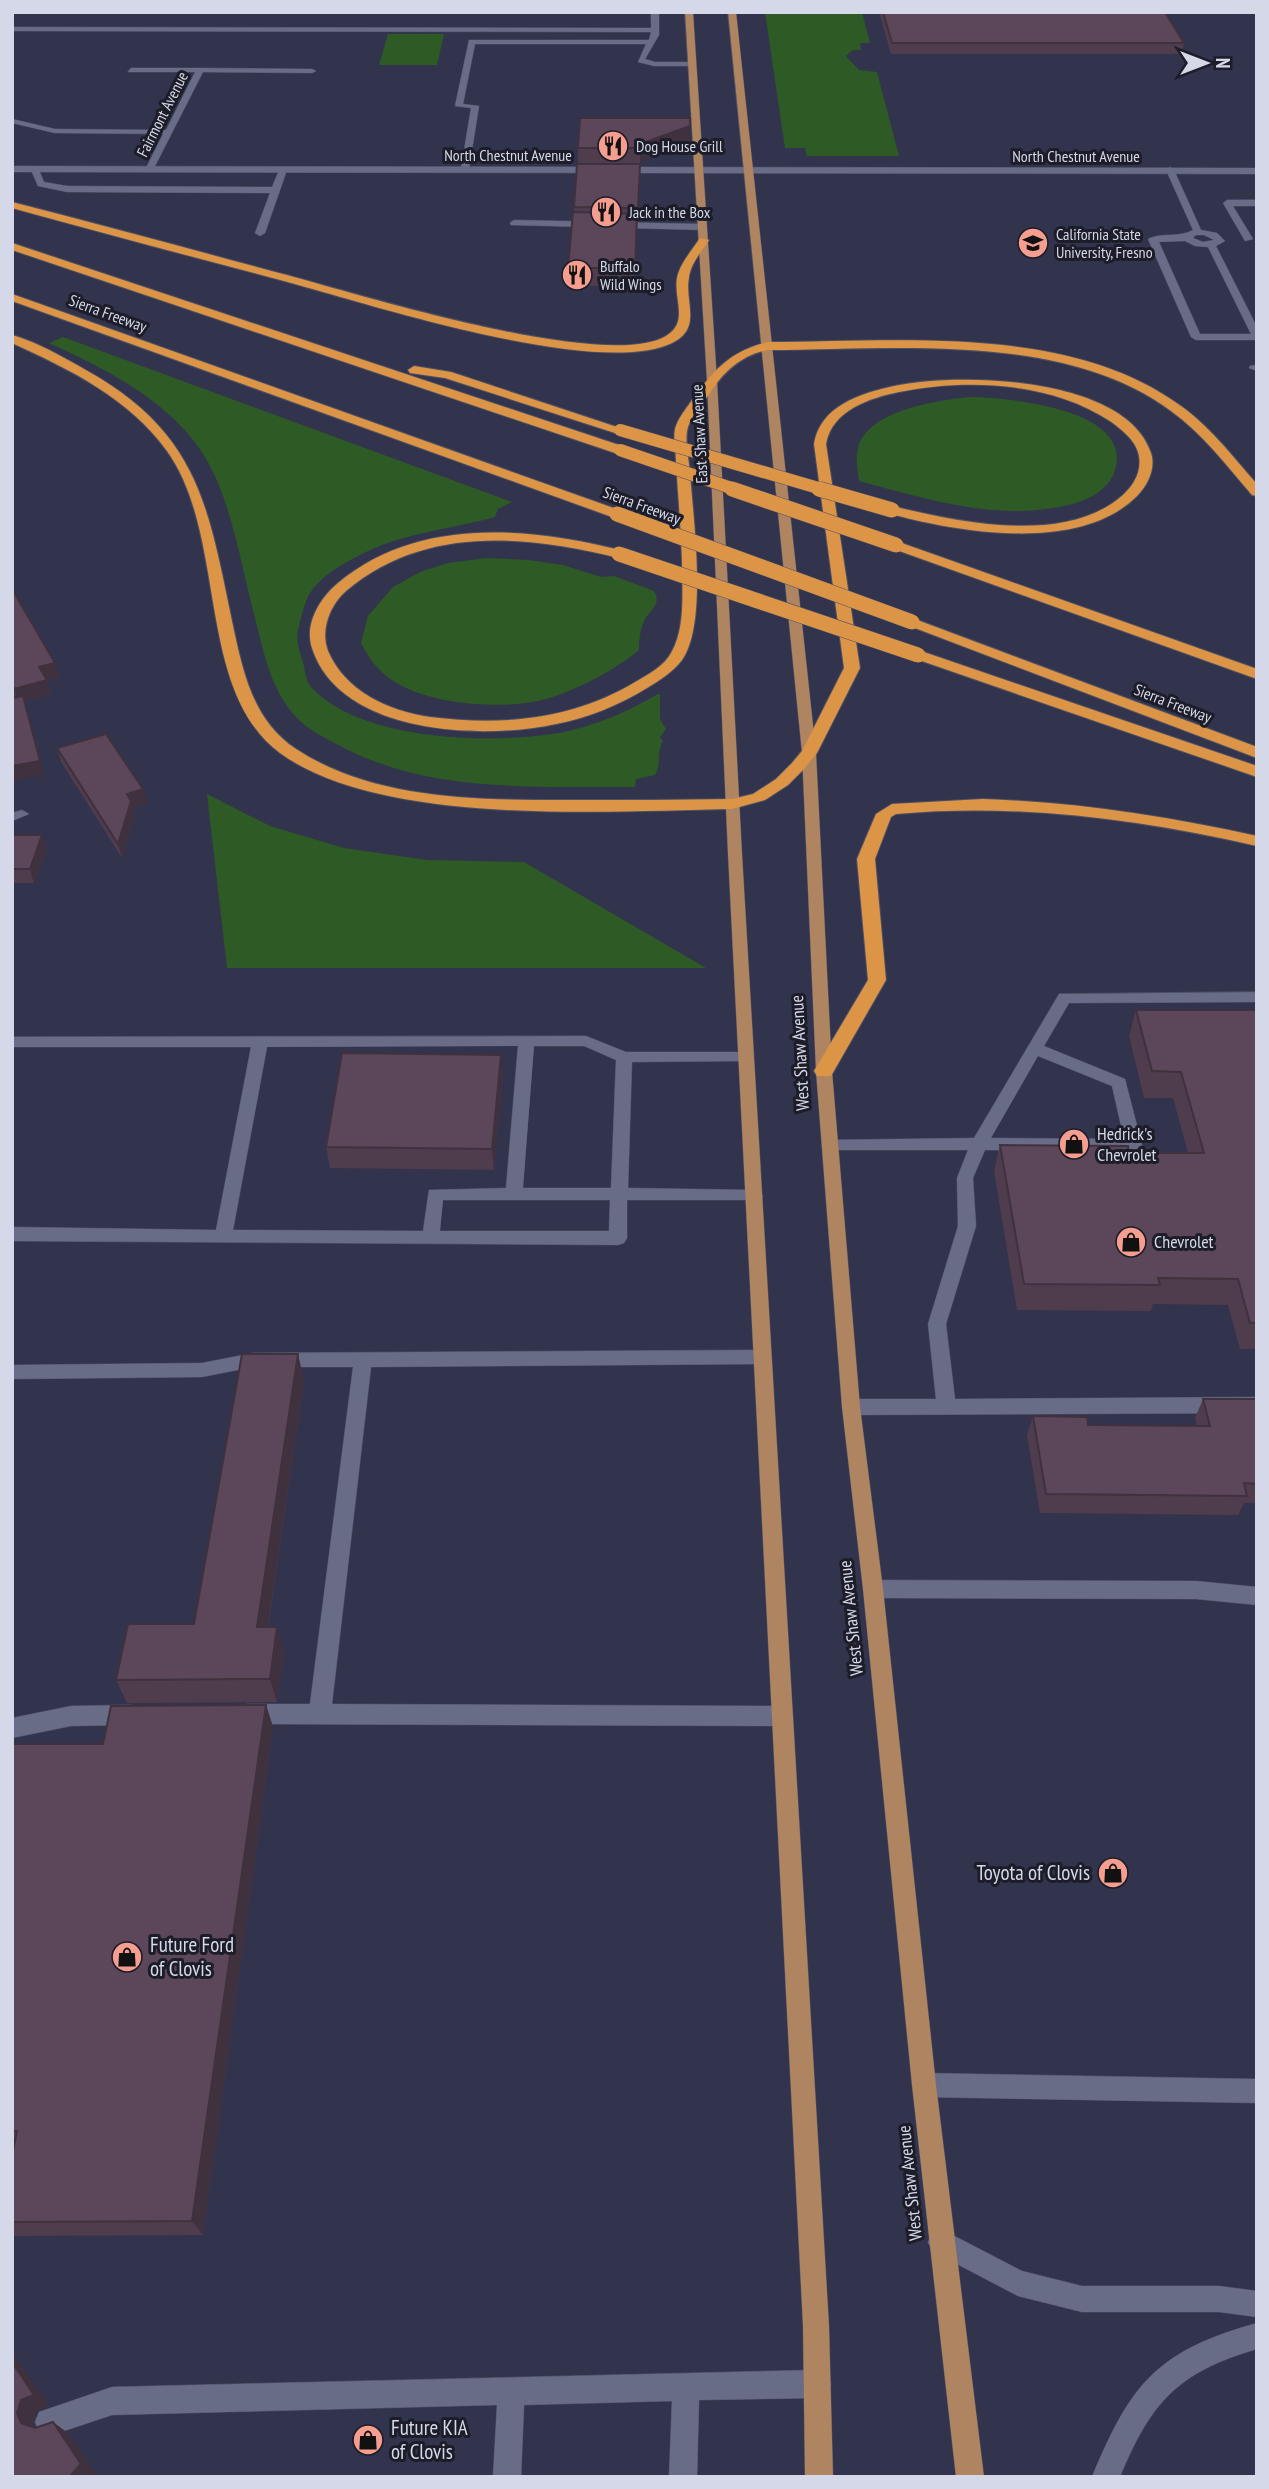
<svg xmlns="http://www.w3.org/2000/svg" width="1269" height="2489" font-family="'PT Sans Narrow',sans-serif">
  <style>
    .green { fill: #2e5a25 }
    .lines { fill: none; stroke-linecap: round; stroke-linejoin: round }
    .service-casing { stroke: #4e5165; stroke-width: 1 }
    .minor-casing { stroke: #4e5165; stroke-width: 1 }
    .tertiary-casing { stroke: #4e5165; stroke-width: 1 }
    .primary-casing { stroke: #4e5165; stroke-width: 1 }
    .motorway-casing { stroke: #4e5165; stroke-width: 2 }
    .service { fill: #686c87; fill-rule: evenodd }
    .minor { fill: #686c87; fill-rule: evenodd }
    .tertiary { fill: #686c87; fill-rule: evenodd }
    .primary { fill: #ae8461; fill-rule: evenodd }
    .motorway { fill: #dc9447; fill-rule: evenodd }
    .motorway-bridge-far1-casing { stroke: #4e5165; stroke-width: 13; stroke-linecap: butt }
    .motorway-bridge-casing { stroke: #4e5165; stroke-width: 16; stroke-linecap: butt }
    .motorway-bridge-far1 { stroke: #dc9447; stroke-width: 12 }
    .motorway-bridge { stroke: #dc9447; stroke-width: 15 }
    .wall { fill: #4f3c4d }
    .shaded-wall { fill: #40313e }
    .building { fill: #5c4659; stroke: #40313e; stroke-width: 2 }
    .labels { text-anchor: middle; stroke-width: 6; stroke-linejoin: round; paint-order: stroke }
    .far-street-label { font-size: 16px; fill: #d5d8e8; stroke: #1c1d28 }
    .far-poi-label { font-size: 16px; fill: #d5d8e8; stroke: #1c1d28; text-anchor: start }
    .street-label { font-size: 18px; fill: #d5d8e8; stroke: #1c1d28 }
    .poi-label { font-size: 18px; fill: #d5d8e8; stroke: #1c1d28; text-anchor: start }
    .near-poi-label { font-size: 21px; fill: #d5d8e8; stroke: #1c1d28; text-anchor: start }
  </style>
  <rect width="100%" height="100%" fill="#32344d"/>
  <path class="green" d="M765 12H862L870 43H860L861 50H853L846 56 859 70 877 72 899 156H807L805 148H785Z
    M388 34H444L437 65H379Z
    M63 337 512 502 498 509 495 517C451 529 403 533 362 554 343 563 314 580 306 601 303 609 301 618 299 626 295 640 299 649 303 662 305 670 306 681 311 687 362 742 491 744 559 733 595 726 627 712 658 694L660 695V719L666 729 660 737 663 741C656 752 662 764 655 775L636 779 635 787C537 786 434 794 344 748 327 739 308 730 295 716 270 688 263 649 254 614 242 568 234 519 215 476 185 408 112 372 49 343Z
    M971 397C1010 398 1138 409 1114 473 1107 491 1087 501 1068 505 997 522 927 499 859 481 858 471 855 458 858 448 868 410 938 400 971 397Z
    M486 558 529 560 563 565 601 577 614 576 654 591C662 605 650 609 644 621 640 631 639 640 639 650 614 671 570 694 538 701 495 710 416 704 383 673 373 664 367 654 361 643L368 616 393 587 420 572 448 563Z
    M207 794 270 826 344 848 427 860 524 862 706 968H227Z"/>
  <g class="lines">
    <g class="service-casing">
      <path id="service" d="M651 12H659V35L645 59 655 62H691L694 66H654L638 62 646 44H475L463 104 479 106 469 169 465 172 461 169 471 108 455 106 469 40H649L651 32 12 31V27L651 28Z
        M200 68 312 69 316 71 312 73 197 72Z
        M35 167 39 170 44 182 67 186 272 187 280 168 287 170 265 233 260 236 255 233 270 193 67 192 38 186 31 170Z
        M1170 167 1174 170 1201 230 1217 233 1225 241 1216 246 1257 327V340H1196L1191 337 1148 239C1162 232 1179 238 1193 230L1166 170ZM1196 235H1204L1214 240 1203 242 1193 238ZM1185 241 1195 246 1208 247 1251 334H1200L1159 242Z
        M1257 200V206H1233L1253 239 1245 241 1223 203 1227 200Z
        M514 220 702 224 706 227 702 230 511 225 510 223Z
        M22 810 29 814 12 821V813Z
        M1257 992V1002L1069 1003 1044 1046 1125 1079 1142 1145 1134 1151 985 1150 973 1178 976 1226 946 1324 955 1399 1257 1397V1413L851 1415 844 1412 842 1407 844 1402 851 1399H936L928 1324 958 1226 957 1178 968 1150H830L824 1148 822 1144 824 1140 974 1138 1059 994ZM1038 1056 1112 1086 1124 1139 991 1138Z
        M586 1036 626 1052H752L754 1056 752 1060 746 1061 632 1062 628 1188 754 1190 760 1192 763 1196 760 1200H627V1238L624 1243 618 1245 12 1241V1227L216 1230 251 1047H12V1037ZM518 1046 506 1188 429 1190 423 1231 233 1230 267 1047ZM534 1046H584L616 1060 611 1188H523ZM443 1200H610L609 1231H440Z
        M762 1350 769 1352 771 1357 769 1362 762 1364 371 1367 332 1704 782 1706 790 1709 793 1716 790 1723 782 1726 247 1724 239 1721 236 1714 239 1707 247 1704H310L353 1367H253L202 1377 12 1379V1365L202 1363 253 1353Z
        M873 1580 1196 1581 1257 1587V1605L1196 1599 873 1598 866 1595 863 1589 866 1583Z
        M131 1705 139 1708 142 1715 139 1722 131 1725 71 1726 12 1738V1718L71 1706Z
        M924 2073 1257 2079V2103L924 2097 915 2094 912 2085 915 2076Z
        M941 2229 1022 2271 1082 2286H1219L1257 2291V2317L1219 2312H1082L1018 2296 932 2251 928 2242 932 2233Z
        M1257 2323V2349C1178 2372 1151 2402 1120 2477H1092C1131 2383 1157 2351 1257 2323Z
        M817 2370 827 2374 831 2384 827 2394 817 2398 699 2400 697 2477H669L672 2401 524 2405 521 2477H493L497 2405 112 2415 49 2436 39 2432 35 2422 39 2412 112 2387Z"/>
    </g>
    <g class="minor-casing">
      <path id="minor" d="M131 68H200L204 70 152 172 145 170 163 134 55 133 12 123V119L55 129 166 130 195 72H128Z
        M1257 365V371L1249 368 1250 366Z"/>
    </g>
    <g class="tertiary-casing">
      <path id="tertiary" d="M12 166 1257 168V174L12 172Z"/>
    </g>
    <g class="primary-casing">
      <path id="primary" d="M685 12H693L717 381 742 854 829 2326 833 2477H805L803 2326 728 854 707 381Z
        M728 12H736L816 753 832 1071 860 1407 883 1589 936 2085 984 2477H956L912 2085 863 1589 842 1407 816 1071 802 753Z"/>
    </g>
    <g class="motorway-casing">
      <path id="motorway" d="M12 202C103 225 193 250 283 274 355 293 606 372 666 336 691 321 671 296 678 274 682 261 693 249 700 238L709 240C702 251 691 263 689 277 684 302 703 328 672 343 598 379 366 303 284 281 193 257 103 233 12 208Z
        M12 243 625 447 627 450 620 454 615 453 12 250Z
        M12 294 622 511 624 514 617 518 612 517 12 301Z
        M12 335C37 342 61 356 84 369 200 433 208 507 233 626 243 672 253 721 296 749 377 802 486 800 578 800 630 800 681 800 732 799L753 794 776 779 792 763 802 751 844 668 814 444C820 406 861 393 894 386 958 372 1126 376 1151 453 1156 468 1148 485 1137 496 1079 554 957 532 887 513L885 510 892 506C958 522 1066 546 1123 495 1135 484 1143 469 1138 452 1134 439 1121 429 1110 421 1051 382 967 378 899 392 870 398 832 410 826 444L860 668 817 753 804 769 788 785 765 800 732 809C609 811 382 827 280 753 195 690 228 536 167 451 129 398 69 369 12 343Z
        M768 342C898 342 1067 324 1178 404 1209 425 1232 456 1257 484V496L1252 495C1227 466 1203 434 1171 411 1064 331 894 350 768 350 742 355 724 371 710 393 703 403 692 414 688 427 684 440 689 459 690 473 693 518 708 623 682 660 673 672 660 680 647 688 619 705 588 718 556 724 483 740 340 735 312 648 304 624 320 598 338 583 418 516 530 527 624 551L626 554 619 558C526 535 424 525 346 591 330 605 320 630 328 651 345 691 388 711 430 717 503 726 573 720 637 681 649 674 664 666 671 653 686 628 682 589 682 561 681 528 678 495 676 462 676 451 673 439 675 429 678 418 686 409 692 400 714 370 730 351 768 342Z
        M414 366 451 372 626 430 625 433H615L445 378 410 373 408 370Z
        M896 541 1257 669V679L891 548V542Z
        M912 618 1257 747V758L907 625 905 622Z
        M918 650 1257 766V777L913 658 910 655Z
        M983 799C1076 802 1166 816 1257 836V846C1137 819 1019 803 896 814L891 817 875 859 886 980 831 1076H817L814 1071 868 980 857 859 876 814 892 804Z"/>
    </g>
    <use href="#service" class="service"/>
    <use href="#minor" class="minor"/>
    <use href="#tertiary" class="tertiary"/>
    <use href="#primary" class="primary"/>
    <use href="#motorway" class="motorway"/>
    <g class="motorway-bridge-far1-casing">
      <path id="motorway-bridge-far1" d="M620 430 825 490
        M620 450 737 490"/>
    </g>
    <g class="motorway-bridge-casing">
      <path id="motorway-bridge" d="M732 489 896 545
        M819 489 892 510
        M617 514 912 622
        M619 554 918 655"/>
    </g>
    <use href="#motorway-bridge-far1" class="motorway-bridge-far1"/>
    <use href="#motorway-bridge" class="motorway-bridge"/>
  </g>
  <path class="wall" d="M879 12H1165L1184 43 1182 54H891Z
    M690 126V142L640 161 635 286H568V268L578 164V148Z
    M12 589 55 663 59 677 47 680 51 694 24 701 44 775 16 698 12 691Z
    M57 748 143 789 147 803 133 807 135 815 122 858 61 762Z
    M12 835H42L46 850 34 883H12Z
    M1136 1010H1257V1349H1240L1228 1305 1153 1304 1151 1311 1017 1310 994 1171 1000 1145 1129 1153H1188L1173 1098H1144L1129 1036Z
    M503 1075 494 1170 330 1168 326 1147Z
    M304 1380 268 1627 284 1650 277 1702 127 1703 116 1680 194 1624Z
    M1203 1399H1257V1503H1244L1238 1515 1040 1513 1027 1435 1033 1416 1088 1425 1197 1426 1195 1418Z
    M266 1705 273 1727 203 2235 14 2236 12 2234V2156L14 2147H12V1744H103Z"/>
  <path class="shaded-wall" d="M690 126V142L640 161V144Z
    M637 214V231L635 286V268Z
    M55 663 59 677 43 681 39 667Z
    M47 680 51 694 24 701 44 775 12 781V766L18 703 14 689Z
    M143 789 147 803 133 807 135 815 122 858 118 844 127 794Z
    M42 835 46 850 34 883 30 869Z
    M501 1055 503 1075 494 1170 492 1149Z
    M298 1354 304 1380 264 1650 257 1627Z
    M277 1627 284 1650 277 1702 270 1679Z
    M266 1705 273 1727 203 2235 192 2221Z
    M12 2351 49 2406 37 2411 33 2423 37 2433 21 2423 17 2413 21 2400 12 2362Z
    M53 2422 68 2433 95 2473 92 2477H69Z"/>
  <path class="building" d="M883 12H1165L1184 43H892Z
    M580 118H690V126L640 144V148H578Z
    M577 164H640L638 208 574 207Z
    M573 212 637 214 635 268H568Z
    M12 589 55 663 39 667 47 680 14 689 12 685Z
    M23 696 40 761 12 766V698Z
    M106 734 143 789 127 794 131 801 118 844 57 748Z
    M12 835H42L30 869H12Z
    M1136 1010H1257V1323H1250L1238 1279 1158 1278 1160 1285 1024 1284 1000 1145 1128 1146 1129 1153H1204L1181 1072 1152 1071Z
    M342 1053 501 1055 492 1149 326 1147Z
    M242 1354H298L257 1627H277L270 1679 116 1680 128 1624H194Z
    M1203 1399H1257V1484L1244 1483 1247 1496 1046 1494 1033 1416 1087 1417 1088 1425 1210 1426Z
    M266 1705 192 2221 12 2222V2156L17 2131H12V1744H103L111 1706Z
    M12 2362 34 2395 21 2400 17 2413 21 2423 35 2428 53 2422 81 2464 69 2477H12Z"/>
  <defs>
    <g id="restaurant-disc" transform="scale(1.575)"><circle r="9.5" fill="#f59d8f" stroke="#1c1d28"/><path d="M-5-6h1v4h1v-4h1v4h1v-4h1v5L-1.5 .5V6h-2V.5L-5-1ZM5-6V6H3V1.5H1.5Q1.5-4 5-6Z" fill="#111"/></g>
    <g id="university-disc" transform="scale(1.575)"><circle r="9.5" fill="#f59d8f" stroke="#1c1d28"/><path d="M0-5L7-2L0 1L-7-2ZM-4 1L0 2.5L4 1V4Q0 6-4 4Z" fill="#111"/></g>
    <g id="shop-disc" transform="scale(1.575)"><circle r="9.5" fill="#f59d8f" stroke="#1c1d28"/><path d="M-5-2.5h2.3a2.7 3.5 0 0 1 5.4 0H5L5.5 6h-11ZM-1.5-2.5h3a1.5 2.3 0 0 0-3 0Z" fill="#111"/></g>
  </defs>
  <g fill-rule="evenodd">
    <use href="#restaurant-disc" x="613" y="146"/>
    <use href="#restaurant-disc" x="606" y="212"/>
    <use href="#university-disc" x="1033" y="243"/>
    <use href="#restaurant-disc" x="577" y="275"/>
    <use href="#shop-disc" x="1074" y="1144"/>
    <use href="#shop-disc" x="1131" y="1242"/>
    <use href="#shop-disc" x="1113" y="1873"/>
    <use href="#shop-disc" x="127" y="1957"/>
    <use href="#shop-disc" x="368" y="2440"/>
  </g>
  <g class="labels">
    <g class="far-street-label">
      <text transform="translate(162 114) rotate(-63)" y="6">Fairmont Avenue</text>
      <text x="508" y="161">North Chestnut Avenue</text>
      <text x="1076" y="162">North Chestnut Avenue</text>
      <text transform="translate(108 313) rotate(20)" y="6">Sierra Freeway</text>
      <text transform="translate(699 434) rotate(-93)" y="6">East Shaw Avenue</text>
      <text transform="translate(642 505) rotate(20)" y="6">Sierra Freeway</text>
      <text transform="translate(1173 703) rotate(21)" y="6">Sierra Freeway</text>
    </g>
    <g class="far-poi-label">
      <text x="636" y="152">Dog House Grill</text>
      <text x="629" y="218">Jack in the Box</text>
      <text x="1056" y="240">California State<tspan x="1056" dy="18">University, Fresno</tspan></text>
      <text x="600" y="272">Buffalo<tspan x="600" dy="18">Wild Wings</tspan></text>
    </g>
    <g class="street-label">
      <text transform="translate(800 1053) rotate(-93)" y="6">West Shaw Avenue</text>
      <text transform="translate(851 1618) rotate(-96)" y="6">West Shaw Avenue</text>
      <text transform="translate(910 2183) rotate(-96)" y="6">West Shaw Avenue</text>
    </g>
    <g class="poi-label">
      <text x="1097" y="1140">Hedrick's<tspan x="1097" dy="21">Chevrolet</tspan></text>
      <text x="1154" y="1248">Chevrolet</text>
    </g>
    <g class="near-poi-label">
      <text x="1090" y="1880" text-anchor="end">Toyota of Clovis</text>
      <text x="150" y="1952">Future Ford<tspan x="150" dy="24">of Clovis</tspan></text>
      <text x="391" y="2435">Future KIA<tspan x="391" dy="24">of Clovis</tspan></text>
    </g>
  </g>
  <rect width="1269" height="2489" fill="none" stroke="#d5d8e8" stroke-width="28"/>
  <g transform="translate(1206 63) rotate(90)" stroke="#1c1d28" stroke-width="5" paint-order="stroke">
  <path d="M0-5L12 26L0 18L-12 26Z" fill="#d5d8e8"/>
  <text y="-10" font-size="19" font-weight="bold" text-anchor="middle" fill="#d5d8e8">N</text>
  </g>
</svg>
